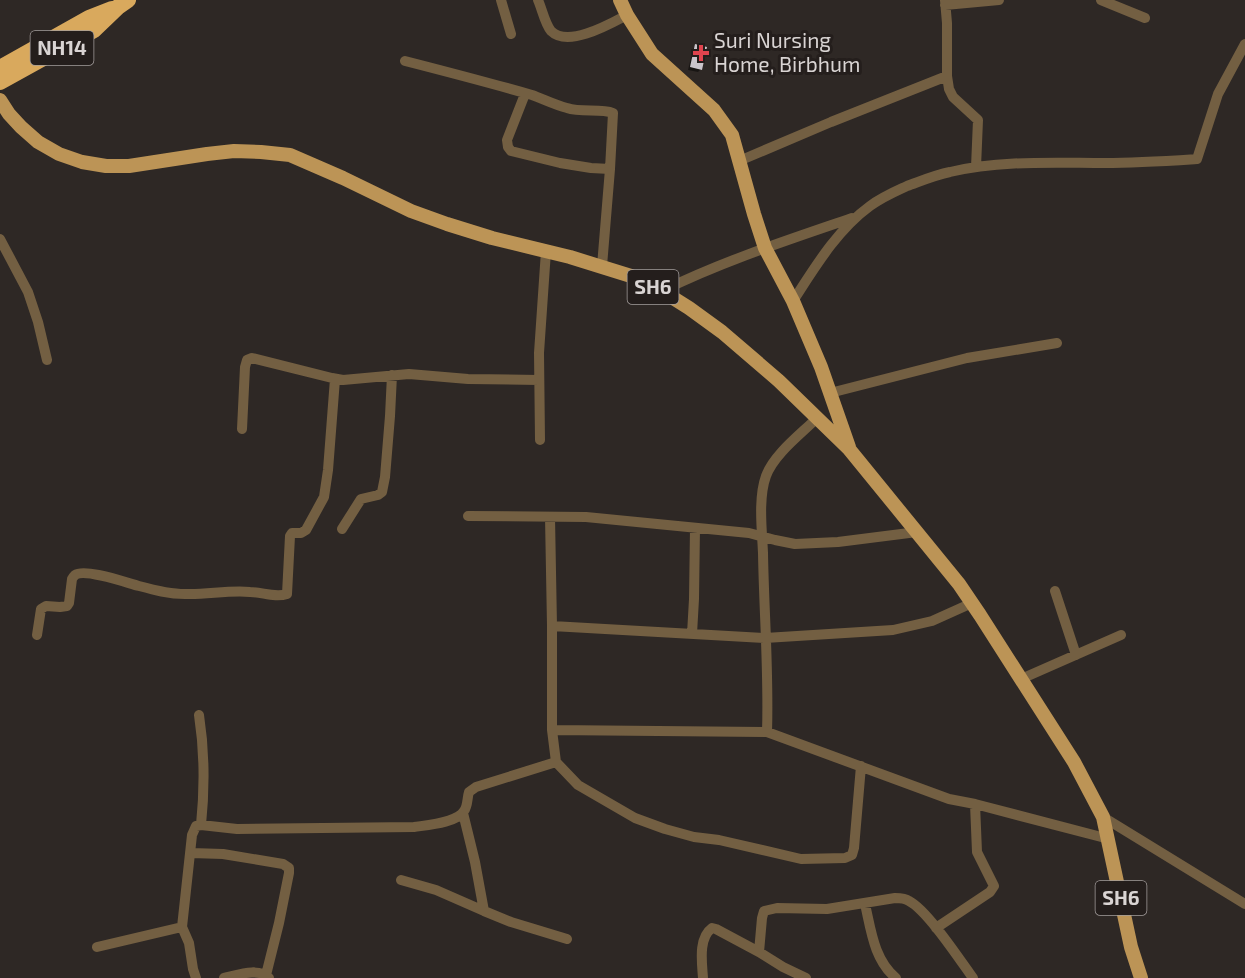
<svg xmlns="http://www.w3.org/2000/svg" width="1245" height="978" font-family="'Exo 2',sans-serif">
  <style>
    .shadow { fill: #0007 }
    .building { fill: #cac5cb }
    .lines { fill: none; stroke-linecap: round; stroke-linejoin: round }
    .minor { stroke: #735f42; stroke-width: 10 }
    .major { stroke: #bc9456; stroke-width: 14 }
    .highway { stroke: #d9a95d; stroke-width: 16 }
    .health-dot { fill: #e0444e; stroke: #241e1c; stroke-width: 2 }
    .labels { text-anchor: middle; stroke-width: 6; stroke-linejoin: round; paint-order: stroke }
    .shield { fill: #241e1c; stroke: #a39d9c; stroke-width: 1.5 }
    .shield-label { font-size: 20px; font-weight: bold; fill: #d9d4d3 }
    .poi-label { font-size: 21px; fill: #d9d4d3; stroke: #241e1c; text-anchor: start }
  </style>
  <rect width="100%" height="100%" fill="#2e2825"/>
  <path class="shadow" d="M696 46 701 69 698 72 688 70 693 49Z"/>
  <path class="building" d="M695 44 707 47 702 70 690 67Z"/>
  <g class="lines">
    <path class="minor" d="M501 0 511 34
      M538 0C542 9 545 24 551 31 568 48 610 24 627 15
      M945 0 947 23V76L949 89 953 97 978 120 976 167
      M1101 0 1145 18
      M945 5 999 0
      M405 61C448 72 490 83 532 95 543 99 555 105 567 108 581 113 601 108 613 113L610 169 602 266
      M525 94 507 140 508 147 511 151 560 163 591 168 610 169
      M739 161 831 122 947 76
      M0 239 28 292 38 322 47 360
      M662 291C723 261 788 240 852 218
      M793 301C815 267 837 230 870 206 882 197 894 192 907 186 921 181 935 175 950 172 1000 160 1054 163 1105 163 1136 163 1166 161 1197 159L1218 94 1245 44
      M830 393 967 358 1057 343
      M242 429 245 367 247 360 252 358 332 378 343 380 409 374 468 379 539 380
      M540 440 539 353 546 251
      M468 516 586 517 749 533 775 540 795 544 838 542 917 532
      M550 517 552 626
      M342 529 361 499 378 495 382 492 385 477 390 416 392 375
      M1055 591 1076 655
      M692 634 694 599 695 528
      M37 635 41 609 46 606 60 607 67 606 69 603 72 579C73 577 74 576 75 575 85 568 127 583 139 586 154 590 169 594 185 594 206 595 228 590 250 592 262 592 275 598 287 594L290 536 292 533H301L306 530 324 497 328 470 335 379
      M1021 679 1121 635
      M199 715C205 754 205 786 201 825
      M552 730 767 732 949 799 975 804 1109 839
      M767 732C769 673 764 613 763 553 762 530 758 498 766 476 774 454 801 434 817 418
      M861 766 854 848 852 855 845 858 801 859 719 840 694 837 665 829 635 818 578 785 556 762 552 730V626L765 638 893 630 932 621 972 603
      M463 813 475 862 484 911 511 922 567 939
      M1103 817 1245 904
      M191 853 223 854 283 864 289 868V873L279 923 266 975
      M401 880 436 890 484 911
      M865 904C871 930 874 960 896 978
      M182 927 189 943 193 969 196 978
      M936 928 990 892 994 886 977 852 975 804
      M97 947 182 927 192 835 196 826 201 825 237 829 414 827C427 825 457 823 464 811 468 806 467 798 469 792L476 787 556 762
      M224 978C238 975 258 967 269 978
      M703 978C702 963 698 938 712 928L716 929 759 952
      M806 978 783 967 759 952 762 918 764 911 777 908 827 909 895 898C900 898 905 898 909 901 927 910 960 960 973 978"/>
    <path class="major" d="M620 0 627 15 652 54 714 110 732 135 754 214 765 248 793 301 821 367 849 447
      M0 100 9 114 21 127 38 142 59 154 82 162 106 166H129L207 154 234 151 261 152 290 155 343 178 411 211 447 224 492 238 570 257 631 276 662 291 689 308 722 332 779 381 849 449 959 584 980 615 1074 762 1103 817 1131 947 1141 978"/>
    <path class="highway" d="M0 68 89 18 112 9
      M0 82 94 30 118 7 128 0"/>
  </g>
  <path class="health-dot" d="M698 44h6v6h6v6h-6v6h-6v-6h-6v-6h6z"/>
  <g class="labels">
    <g class="shield">
      <rect x="30.5" y="31" width="63" height="34" rx="4.5"/>
      <rect x="627.5" y="270" width="51" height="34" rx="4.5"/>
      <rect x="1095.5" y="881" width="51" height="34" rx="4.5"/>
    </g>
    <g class="shield-label">
      <text x="62" y="55">NH14</text>
      <text x="653" y="294">SH6</text>
      <text x="1121" y="905">SH6</text>
    </g>
    <g class="poi-label">
      <text x="714" y="48">Suri Nursing<tspan x="714" dy="24">Home, Birbhum</tspan></text>
    </g>
  </g>
</svg>
